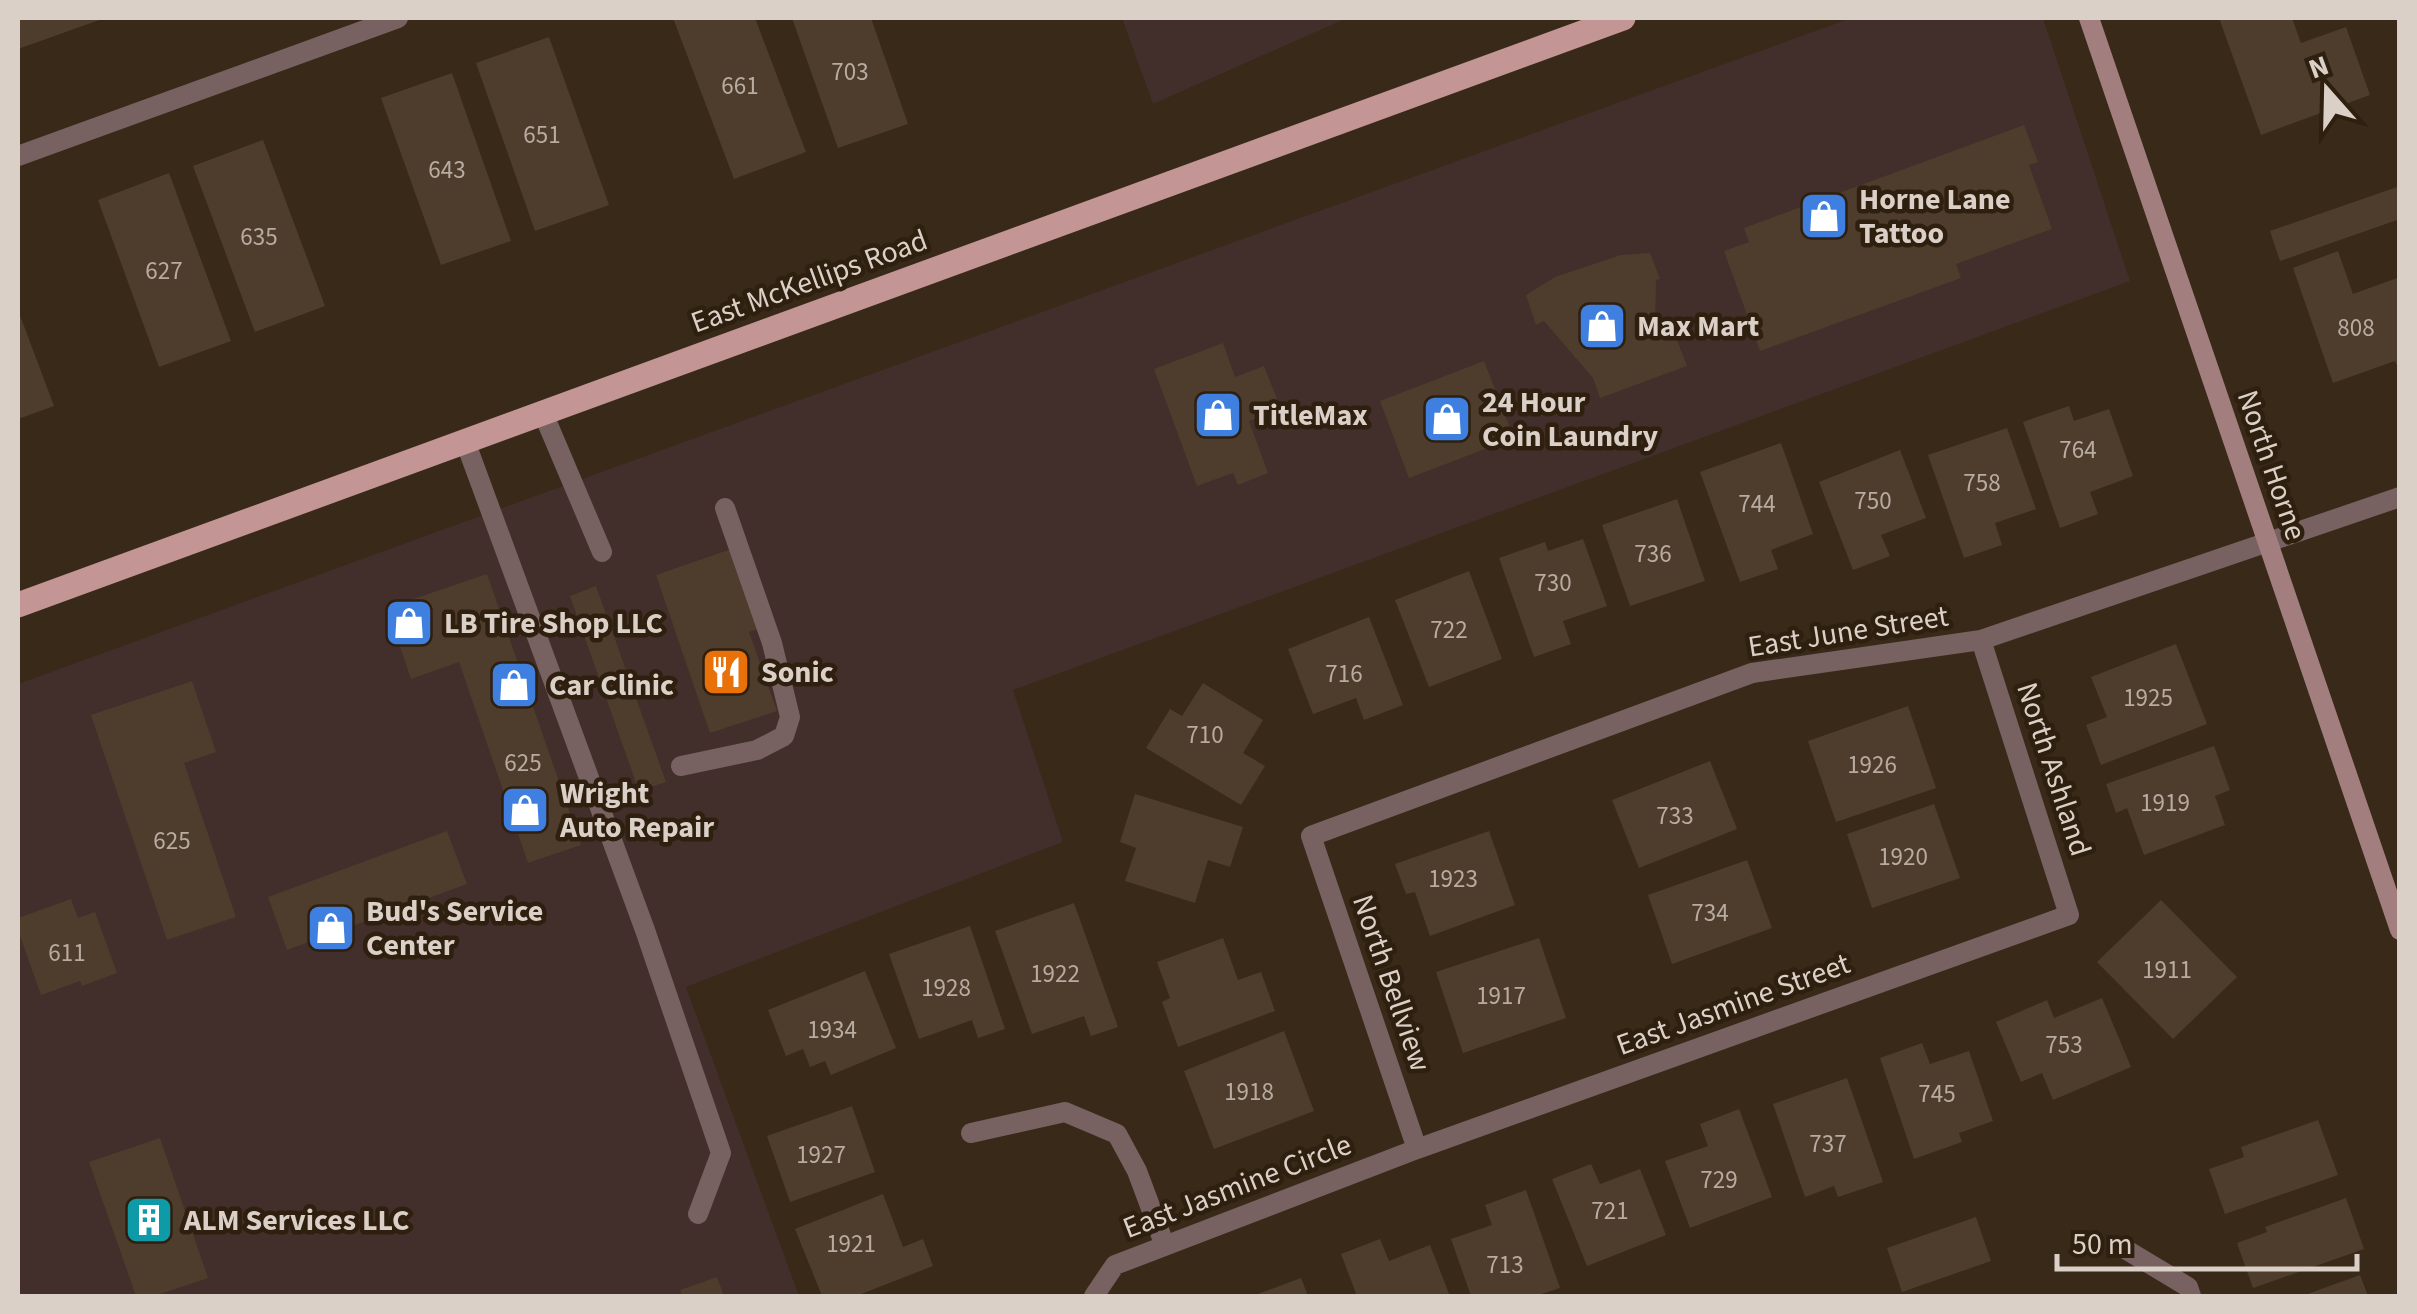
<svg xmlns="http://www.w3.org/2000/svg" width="2417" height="1314" font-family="'Source Sans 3',sans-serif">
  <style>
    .commercial { fill: #422e2a }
    .building { fill: #4e3d2d }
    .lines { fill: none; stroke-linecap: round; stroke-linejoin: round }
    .lane { stroke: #786161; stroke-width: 20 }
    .street { stroke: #786161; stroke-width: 20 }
    .secondary { stroke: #a27e7e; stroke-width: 20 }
    .primary { stroke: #c39594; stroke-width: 25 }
    .labels { text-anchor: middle; stroke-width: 9; stroke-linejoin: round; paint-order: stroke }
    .number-label { font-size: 25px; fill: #b8aba0 }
    .poi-label { font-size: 30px; font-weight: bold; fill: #dbd0c7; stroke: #2e1f0f; text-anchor: start }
    .street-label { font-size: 30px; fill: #dbd0c7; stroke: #2e1f0f }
  </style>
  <rect width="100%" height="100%" fill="#382919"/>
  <path class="commercial" d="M1122 18H1347L1153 104Z
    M1851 18H2043L2130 281 1013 690 1063 842 686 987 799 1296H18V684Z"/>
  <path class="building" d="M18 18H105L18 49Z
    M673 18H755L806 152 734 179Z
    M792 18H871L908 124 838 148Z
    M2219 18H2292L2301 43 2346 27 2370 95 2261 135Z
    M549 37 609 205 535 231 476 63Z
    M452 73 511 241 441 265 381 98Z
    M2024 125 2038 162 2029 165 2052 229 1956 264 1961 278 1760 351 1724 251 1749 242 1744 228Z
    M263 140 325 306 255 332 193 166Z
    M169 173 231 341 159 367 98 200Z
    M2400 186V219L2280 261 2270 231Z
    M2338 251 2353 294 2400 277V372L2395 361 2333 383 2293 268Z
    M1650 253 1660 279 1656 280 1655 327H1672L1687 366 1600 398 1593 378 1544 321 1536 325 1526 295 1555 277 1621 255Z
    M18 310 54 406 18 419Z
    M1223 343 1235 377 1264 366 1281 409 1249 421 1268 473 1238 485 1233 473 1197 486 1154 369Z
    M1484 361 1514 438 1409 478 1380 401Z
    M2069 406 2074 421 2109 409 2133 476 2090 492 2098 514 2060 528 2023 422Z
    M2007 428 2036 509 1995 523 2002 545 1964 558 1928 455Z
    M1781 443 1813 534 1771 550 1778 569 1740 582 1700 472Z
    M1900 450 1926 518 1881 535 1890 556 1853 570 1819 482Z
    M1677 499 1705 581 1630 606 1602 525Z
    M1583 539 1607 606 1563 621 1571 644 1534 657 1499 558 1545 542 1548 551Z
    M734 548 761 628 749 632 777 711 710 733 656 575Z
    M1469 571 1502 659 1429 687 1395 600Z
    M487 574 581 845 528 863 459 662 411 679 387 608Z
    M596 586 666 782 639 791 570 596Z
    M1369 617 1403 705 1364 720 1356 698 1313 714 1288 649Z
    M2176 644 2207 724 2101 765 2086 725 2107 717 2091 677Z
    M192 681 216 752 184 763 236 917 167 940 91 715Z
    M1203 683 1263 720 1243 753 1265 766 1241 805 1146 748 1170 709 1182 716Z
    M1908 706 1936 788 1836 822 1808 741Z
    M2214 746 2230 790 2215 796 2225 825 2144 855 2127 808 2116 813 2106 784Z
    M1710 761 1737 829 1639 868 1612 800Z
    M1135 794 1243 827 1230 867 1208 860 1195 903 1125 881 1136 848 1120 842Z
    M1934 804 1960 878 1872 908 1847 834Z
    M447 831 467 884 287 950 268 897Z
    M1489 831 1515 905 1430 936 1415 892 1406 894 1395 864Z
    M1747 860 1772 928 1672 964 1648 895Z
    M71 899 78 918 95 912 117 973 82 986 80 981 41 995 18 930V918Z
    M2161 900 2237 977 2173 1039 2097 962Z
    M1074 903 1118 1027 1091 1036 1084 1016 1032 1034 995 931Z
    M970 926 1005 1029 978 1038 972 1020 919 1039 889 954Z
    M1223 938 1238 980 1261 972 1275 1011 1178 1047 1162 1002 1170 998 1157 962Z
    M1539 938 1566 1018 1463 1053 1436 972Z
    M865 971 896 1048 831 1075 825 1061 810 1067 803 1049 786 1056 768 1010Z
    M2102 998 2131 1067 2053 1100 2042 1073 2021 1082 1996 1022 2047 1000 2054 1018Z
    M1284 1031 1314 1111 1214 1149 1184 1071Z
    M1922 1043 1930 1064 1969 1051 1993 1121 1959 1133 1962 1142 1914 1159 1880 1058Z
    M1847 1078 1883 1182 1838 1197 1834 1186 1805 1197 1773 1104Z
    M852 1106 875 1172 790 1202 767 1136Z
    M1739 1109 1772 1197 1690 1228 1665 1161 1708 1146 1700 1124Z
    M2318 1120 2338 1175 2225 1214 2209 1169 2244 1157 2241 1147Z
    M160 1138 208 1278 154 1296H136L89 1162Z
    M1591 1164 1600 1184 1640 1169 1666 1235 1587 1266 1552 1179Z
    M1526 1190 1560 1288 1535 1296H1471L1451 1239 1492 1225 1485 1205Z
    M883 1194 903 1247 923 1239 933 1266 856 1296H822L795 1229Z
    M2346 1198 2364 1249 2253 1288 2237 1243 2267 1232 2265 1227Z
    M1976 1217 1991 1261 1902 1292 1887 1248Z
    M1380 1239 1389 1261 1430 1245 1450 1296H1357L1341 1254Z
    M2360 1275 2368 1296H2302Z
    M717 1277 724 1296H682L680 1290Z
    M1301 1278 1308 1296H1252Z"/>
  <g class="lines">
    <path class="lane" d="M543 413 602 552
      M465 441 645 930 721 1153 698 1214
      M681 766 757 750 784 736 790 717 772 643 725 508"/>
    <path class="street" d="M18 156 398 18
      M971 1133 1065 1112 1117 1134 1137 1171 1165 1246
      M1417 1149 1311 836 1752 673 1981 640 2400 497
      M2125 1249 2188 1287 2191 1296
      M1094 1296 1115 1265 1417 1149 2069 915 1981 640"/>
    <path class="secondary" d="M2089 18 2400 930"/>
    <path class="primary" d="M18 605 1623 18"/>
  </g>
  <defs>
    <g id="shop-square" transform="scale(2.5)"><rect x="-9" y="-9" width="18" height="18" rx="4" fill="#3f7fe0" stroke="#2e1f0f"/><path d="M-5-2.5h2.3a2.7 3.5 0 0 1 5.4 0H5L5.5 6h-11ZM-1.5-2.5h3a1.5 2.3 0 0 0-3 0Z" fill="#fff"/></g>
    <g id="restaurant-square" transform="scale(2.5)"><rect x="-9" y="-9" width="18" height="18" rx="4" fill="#e8710a" stroke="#2e1f0f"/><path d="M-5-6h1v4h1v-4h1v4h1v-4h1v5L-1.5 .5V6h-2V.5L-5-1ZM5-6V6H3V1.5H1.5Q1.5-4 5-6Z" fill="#fff"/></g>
    <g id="building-square" transform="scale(2.5)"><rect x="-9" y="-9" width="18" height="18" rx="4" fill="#0f9aa8" stroke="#2e1f0f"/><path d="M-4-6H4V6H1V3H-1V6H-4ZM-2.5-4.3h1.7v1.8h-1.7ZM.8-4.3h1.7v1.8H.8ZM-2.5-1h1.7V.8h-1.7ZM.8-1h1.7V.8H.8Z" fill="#fff"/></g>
  </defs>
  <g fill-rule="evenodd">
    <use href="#shop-square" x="1824" y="216"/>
    <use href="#shop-square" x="1602" y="326"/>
    <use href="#shop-square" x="1218" y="415"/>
    <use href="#shop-square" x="1447" y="419"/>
    <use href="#shop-square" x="409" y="623"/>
    <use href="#restaurant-square" x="726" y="672"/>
    <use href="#shop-square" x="514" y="685"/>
    <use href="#shop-square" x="525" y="810"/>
    <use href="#shop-square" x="331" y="928"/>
    <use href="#building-square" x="149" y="1220"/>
  </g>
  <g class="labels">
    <g class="number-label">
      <text x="850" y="80">703</text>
      <text x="740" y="94">661</text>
      <text x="542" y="143">651</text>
      <text x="447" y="178">643</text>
      <text x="259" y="245">635</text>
      <text x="164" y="279">627</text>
      <text x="2356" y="336">808</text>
      <text x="2078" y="458">764</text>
      <text x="1982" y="491">758</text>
      <text x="1873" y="509">750</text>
      <text x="1757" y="512">744</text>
      <text x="1653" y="562">736</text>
      <text x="1553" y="591">730</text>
      <text x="1449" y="638">722</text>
      <text x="1344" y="682">716</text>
      <text x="2148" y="706">1925</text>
      <text x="1205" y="743">710</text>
      <text x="523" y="771">625</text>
      <text x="1872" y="773">1926</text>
      <text x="2165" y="811">1919</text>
      <text x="1675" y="824">733</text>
      <text x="172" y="849">625</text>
      <text x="1903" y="865">1920</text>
      <text x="1453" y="887">1923</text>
      <text x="1710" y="921">734</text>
      <text x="67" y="961">611</text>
      <text x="2167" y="978">1911</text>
      <text x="1055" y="982">1922</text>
      <text x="946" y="996">1928</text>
      <text x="1501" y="1004">1917</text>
      <text x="832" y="1038">1934</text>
      <text x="2064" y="1053">753</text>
      <text x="1249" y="1100">1918</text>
      <text x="1937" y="1102">745</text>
      <text x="1828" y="1152">737</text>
      <text x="821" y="1163">1927</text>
      <text x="1719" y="1188">729</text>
      <text x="1610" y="1219">721</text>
      <text x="851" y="1252">1921</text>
      <text x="1505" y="1273">713</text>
    </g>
    <g class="poi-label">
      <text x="1859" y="209">Horne Lane<tspan x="1859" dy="34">Tattoo</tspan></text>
      <text x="1637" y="336">Max Mart</text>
      <text x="1482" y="412">24 Hour<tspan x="1482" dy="34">Coin Laundry</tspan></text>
      <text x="1253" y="425">TitleMax</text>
      <text x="444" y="633">LB Tire Shop LLC</text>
      <text x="761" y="682">Sonic</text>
      <text x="549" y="695">Car Clinic</text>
      <text x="560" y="803">Wright<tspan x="560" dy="34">Auto Repair</tspan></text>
      <text x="366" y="921">Bud's Service<tspan x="366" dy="34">Center</tspan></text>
      <text x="184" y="1230">ALM Services LLC</text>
    </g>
    <g class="street-label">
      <text transform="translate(809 281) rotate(-20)" y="10">East McKellips Road</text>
      <text transform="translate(2272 465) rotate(71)" y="10">North Horne</text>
      <text transform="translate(1848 631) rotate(-9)" y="10">East June Street</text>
      <text transform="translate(2054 769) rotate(72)" y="10">North Ashland</text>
      <text transform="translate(1392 983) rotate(71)" y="10">North Bellview</text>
      <text transform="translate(1733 1004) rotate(-20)" y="10">East Jasmine Street</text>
      <text transform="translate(1237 1186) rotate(-21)" y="10">East Jasmine Circle</text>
    </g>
  </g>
  <rect width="2417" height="1314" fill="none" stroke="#dbd0c7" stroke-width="40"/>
  <g transform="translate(2327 90) rotate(340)" stroke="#2e1f0f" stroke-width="8" paint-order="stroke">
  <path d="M0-8L18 38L0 25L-18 38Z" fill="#dbd0c7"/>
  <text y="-15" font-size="28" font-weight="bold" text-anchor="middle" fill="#dbd0c7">N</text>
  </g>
  <path d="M2057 1254v15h300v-15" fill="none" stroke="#dbd0c7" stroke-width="5"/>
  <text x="2072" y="1254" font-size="30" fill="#dbd0c7" stroke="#2e1f0f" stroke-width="8" paint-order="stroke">50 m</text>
</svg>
